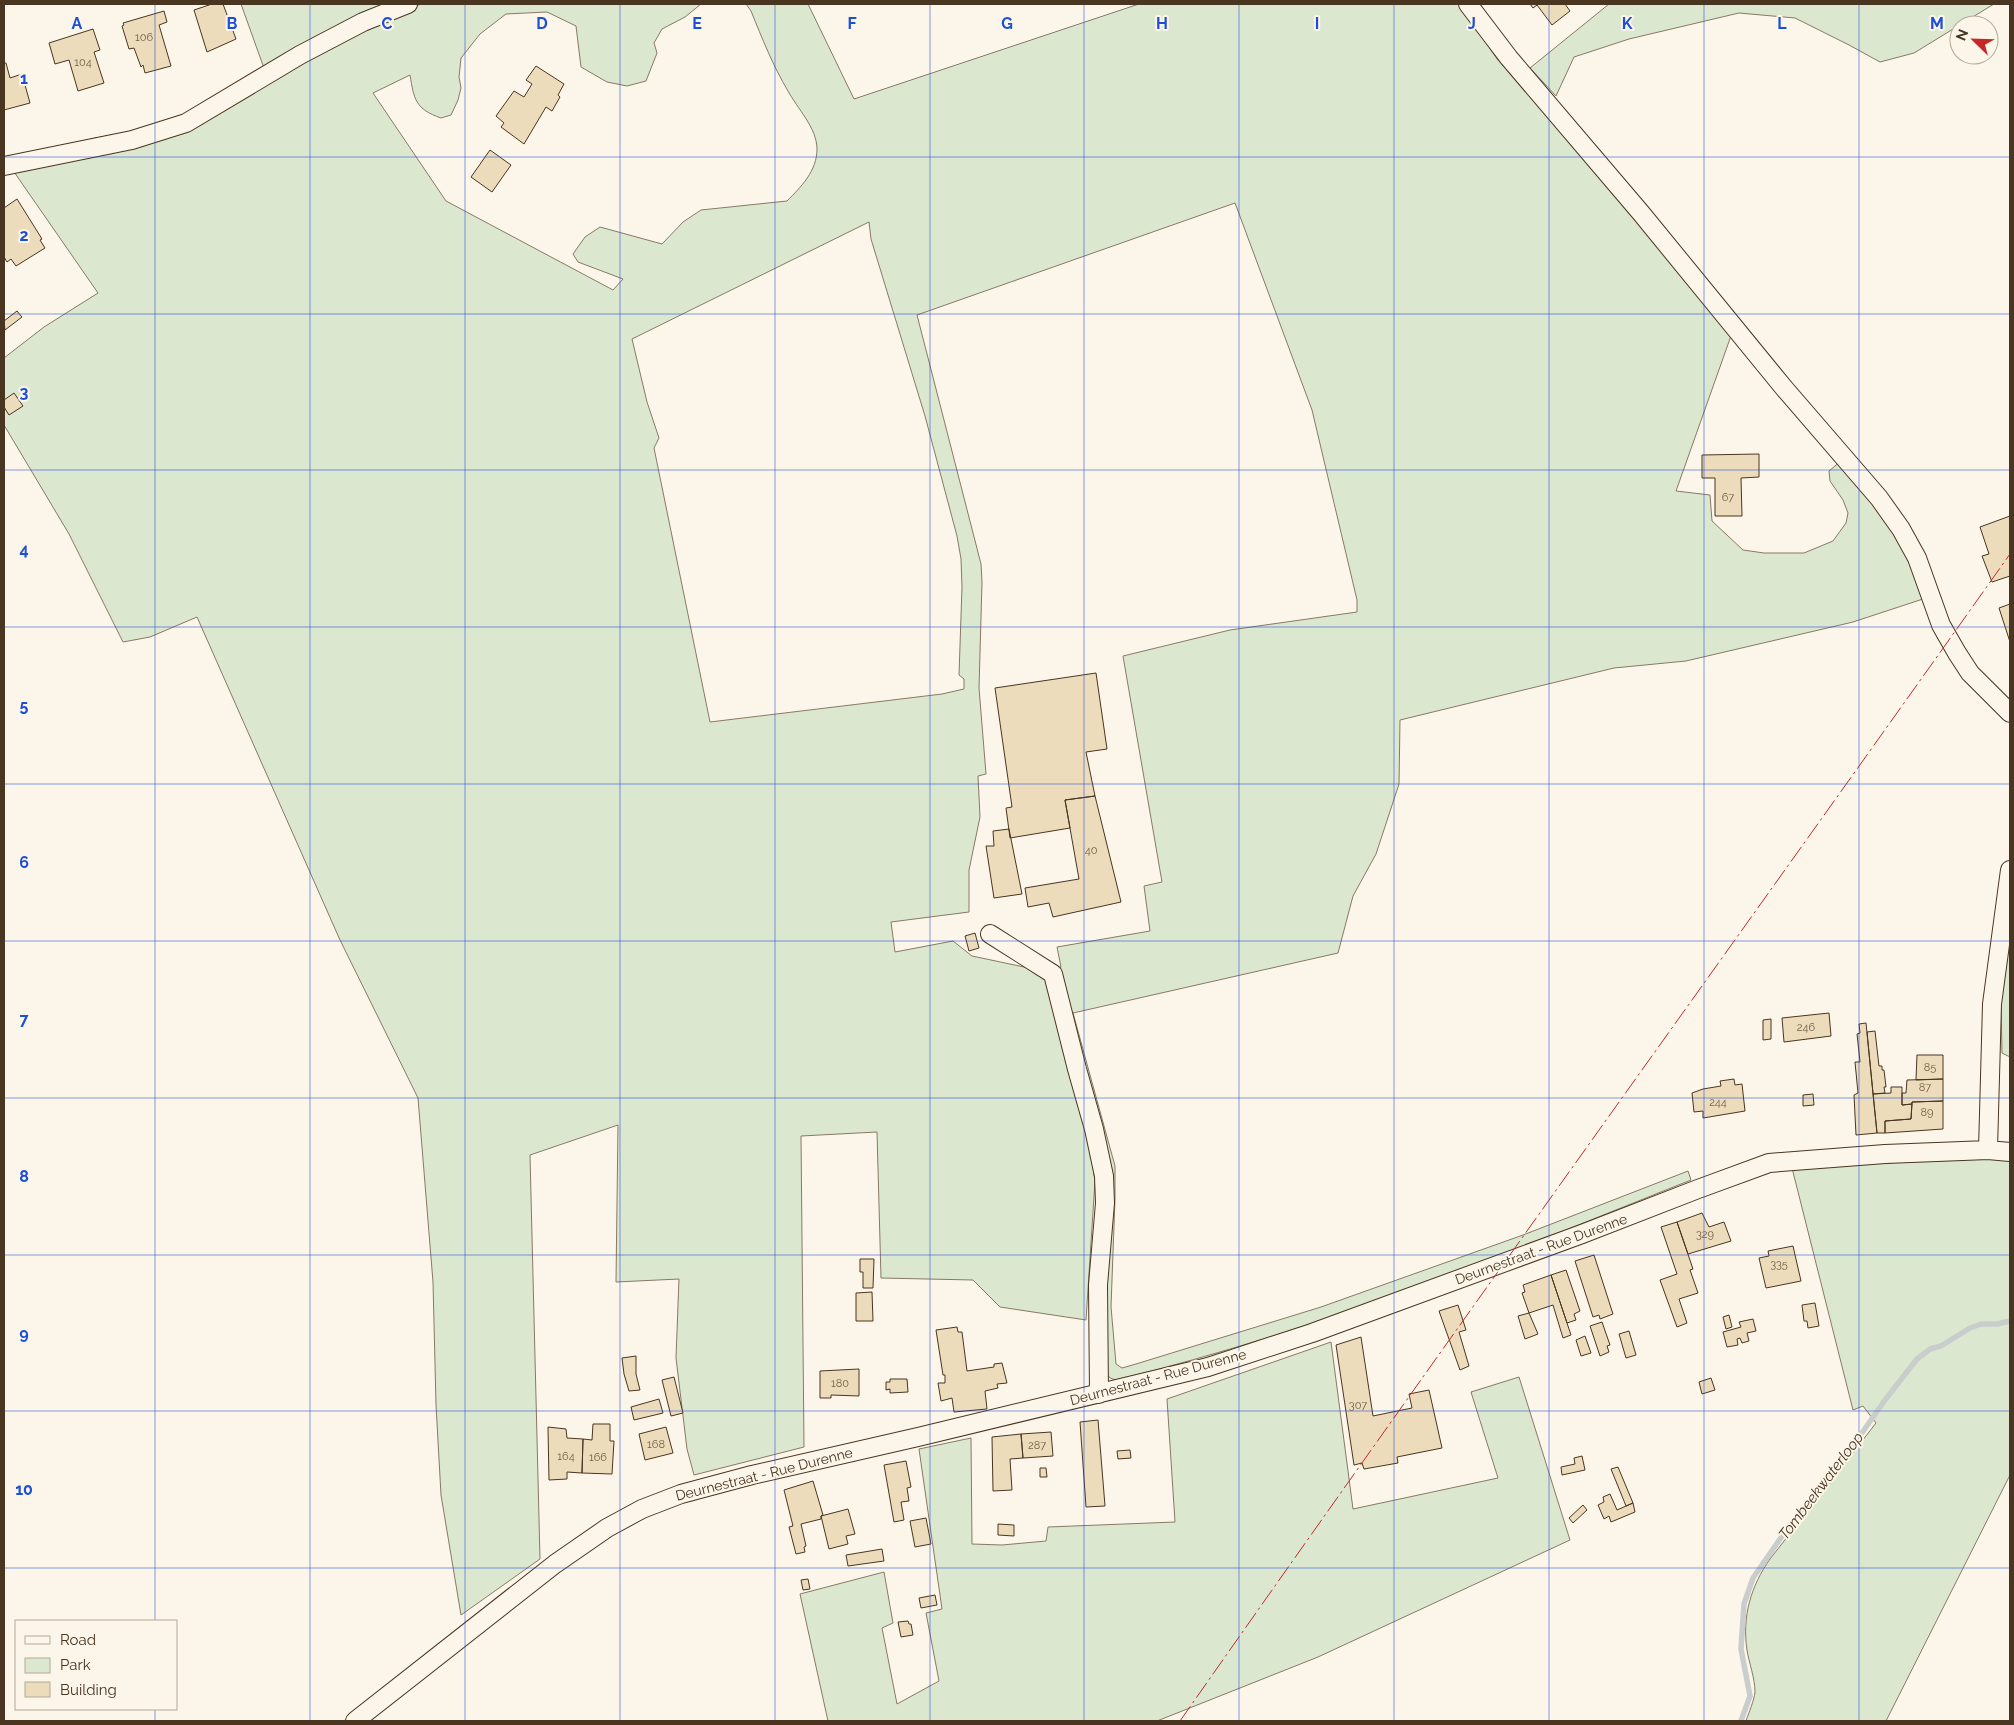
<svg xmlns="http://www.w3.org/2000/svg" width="2014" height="1725" font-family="Raleway,sans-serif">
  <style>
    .green { fill: #dce7d0; stroke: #887966; fill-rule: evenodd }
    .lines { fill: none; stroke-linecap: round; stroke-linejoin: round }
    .stream { stroke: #c9cecd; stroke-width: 5.5 }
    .building { fill: #ecdcbc; stroke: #4a3520 }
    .street-casing { stroke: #4a3520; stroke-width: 20 }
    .street { stroke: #fbf6e9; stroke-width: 18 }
    .power { stroke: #c62828; stroke-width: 1; stroke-dasharray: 18 4 2.5 4; stroke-linecap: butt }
    .grid { fill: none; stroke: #1d4ed8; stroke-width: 1; stroke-opacity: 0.55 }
    .labels { text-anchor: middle; stroke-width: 4; stroke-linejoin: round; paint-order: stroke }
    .number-label { font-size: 11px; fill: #725f47 }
    .street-label { font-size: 14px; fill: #4a3520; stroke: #fbf6e9 }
    .water-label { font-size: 15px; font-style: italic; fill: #4a3520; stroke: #fbf6e9 }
    .grid-label { font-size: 16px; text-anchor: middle; font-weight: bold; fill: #1d4ed8; stroke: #fbf6e9; stroke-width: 4; stroke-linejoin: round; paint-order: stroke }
  </style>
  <rect width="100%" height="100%" fill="#fbf6e9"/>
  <path class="green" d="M241 4H396L265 71Z
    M421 4H701L685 17 662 29 654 43 657 53 646 81 627 86 607 82 581 67 576 26 547 12 506 14 480 34 461 58 459 77 461 88 458 100 451 115 441 118C415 109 414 99 410 75L373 93 446 201 613 290 623 279 578 262 573 254 585 237 600 227 662 244 683 222 701 210 787 201C801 187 817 171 817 149 817 128 797 108 788 91 773 66 762 38 751 11L746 4H808L854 99 1139 4H1460L1497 59 1587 159 1732 333 1676 491 1710 495 1712 521 1743 550 1764 553H1804L1833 541 1846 523 1848 513 1843 500 1830 481 1829 471 1841 461 1903 541 1923 599 1853 622 1686 661 1614 668 1400 720 1399 784 1376 854 1353 896 1338 953 1073 1013 1115 1166V1199L1111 1307 1116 1364 1122 1368 1136 1364 1321 1307 1523 1235 1688 1171 1691 1180C1600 1216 1509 1254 1416 1287 1318 1323 1218 1355 1116 1380L1110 1378 1105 1372 1108 1214 1056 968 1061 967 1057 947 1150 931 1144 886 1162 882 1123 656 1230 630 1357 612V600L1312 410 1235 203 917 315 981 564 982 582 979 688 986 774 978 776 980 817 969 870V912L891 922 895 952 953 941 972 956 1043 971 1086 1124 1095 1181 1086 1320 1000 1307 973 1280 881 1278 877 1132 801 1136 804 1447 694 1475 687 1449 676 1358 679 1279 616 1282 618 1125 530 1155 540 1559 461 1615 441 1495 436 1405 433 1282 418 1098 340 940 197 617 150 637 123 642 69 534 4 425V358L44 327 98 293 12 169 93 151 90 139 161 126 353 30ZM869 222 871 239 925 416 957 536 961 559 962 587 959 675 964 679V689L942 694 710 722 654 448 659 438 647 402 632 339Z
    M1609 4H1994L1914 53 1880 62 1849 45 1795 18 1739 13 1629 39 1574 57 1556 96 1530 68Z
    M2010 919V1057L2002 1053 2001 1003Z
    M1976 1158 2010 1160V1475L1886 1721H1746C1749 1712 1754 1701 1755 1692 1755 1678 1749 1663 1747 1650 1742 1616 1751 1586 1770 1559L1876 1423 1863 1406 1853 1410 1792 1168Z
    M1331 1342 1353 1509 1498 1478 1471 1392 1519 1377 1570 1540 1318 1657 1157 1721H828L800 1594 884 1572 893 1623 882 1628 897 1704 939 1681 926 1613 942 1609 919 1449 971 1438 972 1544 1002 1545 1046 1541 1048 1527 1175 1522 1167 1399Z"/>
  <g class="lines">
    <path class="stream" d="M1741 1721 1750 1696 1741 1649 1744 1604 1753 1578 1789 1526 1841 1463 1885 1400 1917 1359 1930 1349 1941 1346 1970 1328 1981 1324H1997L2010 1321"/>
  </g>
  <path class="building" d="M212 4H223L236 39 207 52 194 10Z
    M1530 4H1565L1570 11 1552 25 1537 5 1533 8Z
    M164 11 167 22 159 25 171 66 145 73 143 65 141 67 134 48 129 49 122 26 124 25 123 23Z
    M93 29 100 50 94 52 104 83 78 91 69 60 55 64 49 43Z
    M4 63H6L10 78 22 74 30 103 4 110Z
    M536 66 564 84 558 95 560 97 552 111 546 107 524 144 501 127 504 123 496 116 514 91 524 97 532 84 526 80Z
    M490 150 511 165 492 192 471 177Z
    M17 199 42 239 40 240 45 248 16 266 11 259 7 262 4 257V208Z
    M17 311 22 317 5 330 4 321Z
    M14 393 23 406 9 415 4 407V400Z
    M1759 454V477L1741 478 1742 516H1715V478H1702V455Z
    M2010 516V576L1992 582 1982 556 1989 554 1980 527Z
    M2010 604V642L1999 608Z
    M1096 673 1107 749 1086 752 1095 796 1065 800 1070 828 1010 838 1006 808 1012 807 995 688Z
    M1095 796 1121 902 1053 917 1049 903 1028 907 1025 888 1079 879 1065 800Z
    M1009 829 1022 894 994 898 986 846H994L993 831Z
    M975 933 979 948 969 951 965 936Z
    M1829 1013 1831 1036 1784 1042 1782 1018Z
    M1771 1019V1039L1763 1040V1020Z
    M1866 1023 1877 1133 1856 1135 1854 1095 1858 1093 1855 1062H1860L1857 1034 1860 1033 1859 1024Z
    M1875 1031 1879 1066H1882V1070H1884L1886 1087H1884L1885 1093 1873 1094 1867 1032Z
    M1917 1055H1943V1079L1916 1080Z
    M1734 1079 1735 1085 1742 1084 1745 1111 1703 1118V1111L1694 1112 1692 1093 1703 1089 1721 1086 1720 1081Z
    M1943 1079V1101L1912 1102V1104L1902 1105V1093H1906L1907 1080Z
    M1891 1087H1902V1105L1912 1104 1911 1119 1885 1121V1133H1877L1873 1094 1891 1093Z
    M1813 1094 1814 1105 1803 1106V1095Z
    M1943 1101V1129L1885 1133V1121L1911 1119 1912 1102Z
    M1702 1213 1709 1227 1724 1222 1731 1241 1688 1254 1677 1222Z
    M1677 1222 1693 1269 1690 1270 1698 1293 1679 1299 1687 1323 1677 1327 1660 1280 1677 1274 1661 1227Z
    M1793 1246 1801 1281 1766 1288 1759 1258 1769 1256 1768 1251Z
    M1594 1255 1613 1314 1600 1319 1599 1315 1593 1317 1575 1261Z
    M860 1259H874L873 1288H863V1272H860Z
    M1566 1270 1580 1311 1574 1314 1576 1320 1567 1323 1551 1275Z
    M1551 1275 1571 1335 1563 1338 1553 1305 1529 1313 1522 1293 1525 1292 1523 1285Z
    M872 1292 873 1321H856V1293Z
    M1815 1303 1819 1326 1808 1328 1807 1321H1804L1802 1305Z
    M1458 1305 1466 1330 1459 1332 1469 1366 1460 1370 1439 1311Z
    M1529 1313 1538 1334 1525 1339 1518 1316Z
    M1729 1315 1732 1327 1726 1329 1723 1317Z
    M1753 1319 1756 1331 1747 1333 1749 1341 1742 1343 1740 1338 1737 1339 1738 1345 1727 1347 1723 1332 1741 1327 1739 1322Z
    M1602 1322 1610 1345 1607 1346 1609 1352 1600 1356 1590 1326Z
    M957 1327 958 1332H962L967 1371 994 1367V1364L1002 1363 1007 1383 997 1384 998 1388 985 1391 987 1409 954 1412 952 1398 941 1401 938 1383H945V1375H943L936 1330Z
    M1629 1331 1636 1355 1626 1358 1619 1334Z
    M1585 1336 1591 1353 1581 1356 1576 1340Z
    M1361 1337 1373 1416 1412 1408 1409 1394 1429 1390 1442 1448 1397 1457 1398 1463 1364 1469 1362 1463 1354 1465 1336 1345Z
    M636 1356V1374L640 1390 629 1391 624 1374 622 1358Z
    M859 1369V1396L831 1395V1398H820V1371Z
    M674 1377 683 1413 671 1416 662 1380Z
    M1711 1378 1715 1390 1702 1394 1699 1382Z
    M890 1379H907L908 1392 890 1393V1389L886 1390V1382H890Z
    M659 1399 663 1413 634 1420 631 1407Z
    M1098 1420 1105 1506 1086 1507 1080 1422Z
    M593 1424H610V1441H614L612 1474 582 1473 583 1439 592 1440Z
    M548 1427 566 1429 567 1438 583 1439 582 1473 567 1472V1479L549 1480Z
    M666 1427 673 1453 645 1460 639 1434Z
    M1051 1432 1053 1456 1023 1458 1021 1434Z
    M1021 1434 1023 1458 1010 1459 1012 1490 993 1491 992 1437Z
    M1130 1450 1131 1458 1118 1459 1117 1451Z
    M1582 1456 1585 1470 1562 1475 1561 1467 1575 1464 1574 1458Z
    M906 1461 911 1487 907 1488 909 1501 901 1502 904 1520 894 1522 884 1465Z
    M1618 1467 1633 1503 1626 1506 1611 1469Z
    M1040 1468H1046L1047 1477H1040Z
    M813 1481 823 1515 821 1516V1519L801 1524 806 1546 804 1547 805 1552 796 1554 789 1527 793 1526 784 1490Z
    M1610 1494 1617 1510 1633 1503 1635 1512 1611 1522 1609 1516 1604 1519 1598 1505 1604 1502 1603 1497Z
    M1583 1505 1587 1510 1573 1523 1569 1518Z
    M848 1509 855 1534 846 1536 848 1544 829 1549 821 1516Z
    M926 1518 931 1544 915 1547 910 1521Z
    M998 1524 1014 1525V1536L998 1535Z
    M882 1549 884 1561 848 1566 846 1555Z
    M808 1579 810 1589 803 1590 801 1580Z
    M935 1595 937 1605 921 1608 919 1598Z
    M908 1621 909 1624H911L913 1635 901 1637 898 1622Z"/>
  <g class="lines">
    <g class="street-casing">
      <path id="street" d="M1468 4 1509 58 1641 213 1784 388 1879 498 1901 529 1917 558 1941 625 1957 653 1970 673 2010 713
        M4 166 132 140 186 123 300 55 363 22 408 4
        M990 934 1053 974 1077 1069 1094 1129 1104 1176 1105 1203 1098 1285 1099 1394
        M1988 1150 1992 1004 2010 870
        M355 1721 555 1564 607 1528 642 1509 681 1494 752 1475 918 1437 1208 1367 1312 1333 1582 1234 1698 1189 1769 1163 1885 1154 1988 1150 2010 1152"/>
    </g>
    <use href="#street" class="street"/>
    <path class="power" d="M1180 1721C1454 1330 1734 943 2010 554"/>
  </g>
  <path class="grid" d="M155 4V1621M310 4V1721M465 4V1721M620 4V1721M775 4V1721M930 4V1721M1084 4V1721M1239 4V1721M1394 4V1721M1549 4V1721M1704 4V1721M1859 4V1721M4 157H2010M4 314H2010M4 470H2010M4 627H2010M4 784H2010M4 941H2010M4 1098H2010M4 1255H2010M4 1411H2010M4 1568H2010M155 1709V1721"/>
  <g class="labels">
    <g class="number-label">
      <text x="144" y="41">106</text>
      <text x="83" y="66">104</text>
      <text x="1728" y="501">67</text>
      <text x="1091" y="854">40</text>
      <text x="1806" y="1031">246</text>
      <text x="1930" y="1071">85</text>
      <text x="1925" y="1091">87</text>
      <text x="1718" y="1106">244</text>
      <text x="1927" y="1116">89</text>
      <text x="1705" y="1238">329</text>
      <text x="1779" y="1268">335</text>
      <text x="840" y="1387">180</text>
      <text x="1358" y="1409">307</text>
      <text x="656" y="1448">168</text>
      <text x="1037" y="1449">287</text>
      <text x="566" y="1460">164</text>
      <text x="598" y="1461">166</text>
    </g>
    <g class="street-label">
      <text transform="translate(1541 1249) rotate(-20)" y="5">Deurnestraat - Rue Durenne</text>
      <text transform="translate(1158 1377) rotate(-15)" y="5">Deurnestraat - Rue Durenne</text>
      <text transform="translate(764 1474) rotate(-14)" y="5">Deurnestraat - Rue Durenne</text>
    </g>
    <g class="water-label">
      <text transform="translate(1821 1486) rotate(-53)" y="5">Tombeekwaterloop</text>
    </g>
  </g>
  <g class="grid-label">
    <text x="77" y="29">A</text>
    <text x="232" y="29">B</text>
    <text x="387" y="29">C</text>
    <text x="542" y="29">D</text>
    <text x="697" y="29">E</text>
    <text x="852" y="29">F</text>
    <text x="1007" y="29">G</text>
    <text x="1162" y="29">H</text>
    <text x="1317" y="29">I</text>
    <text x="1472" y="29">J</text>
    <text x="1627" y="29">K</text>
    <text x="1782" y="29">L</text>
    <text x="1937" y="29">M</text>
    <text x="24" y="84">1</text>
    <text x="24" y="241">2</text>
    <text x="24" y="398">3</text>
    <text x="24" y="555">4</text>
    <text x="24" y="711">5</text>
    <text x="24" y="868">6</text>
    <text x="24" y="1025">7</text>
    <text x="24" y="1182">8</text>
    <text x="24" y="1339">9</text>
    <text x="24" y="1495">10</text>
  </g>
  <rect width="2014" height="1725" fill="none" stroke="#4a3520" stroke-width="10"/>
  <rect x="15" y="1620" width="162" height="90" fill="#fbf6e9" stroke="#b4a999"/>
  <rect x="25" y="1636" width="25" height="8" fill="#fbf6e9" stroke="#b4a999"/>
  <text x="60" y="1645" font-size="15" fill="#4a3520">Road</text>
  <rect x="25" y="1658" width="25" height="15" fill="#dce7d0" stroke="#b4a999"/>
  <text x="60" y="1670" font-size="15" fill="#4a3520">Park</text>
  <rect x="25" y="1682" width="25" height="15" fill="#ecdcbc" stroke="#b4a999"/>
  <text x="60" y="1695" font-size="15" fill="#4a3520">Building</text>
  <g transform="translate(1974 40) rotate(293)"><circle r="24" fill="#fbf6e9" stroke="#b4a999"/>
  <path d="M0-4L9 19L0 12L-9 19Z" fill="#c62828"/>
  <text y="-8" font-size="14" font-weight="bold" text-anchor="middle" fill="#4a3520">N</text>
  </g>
</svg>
